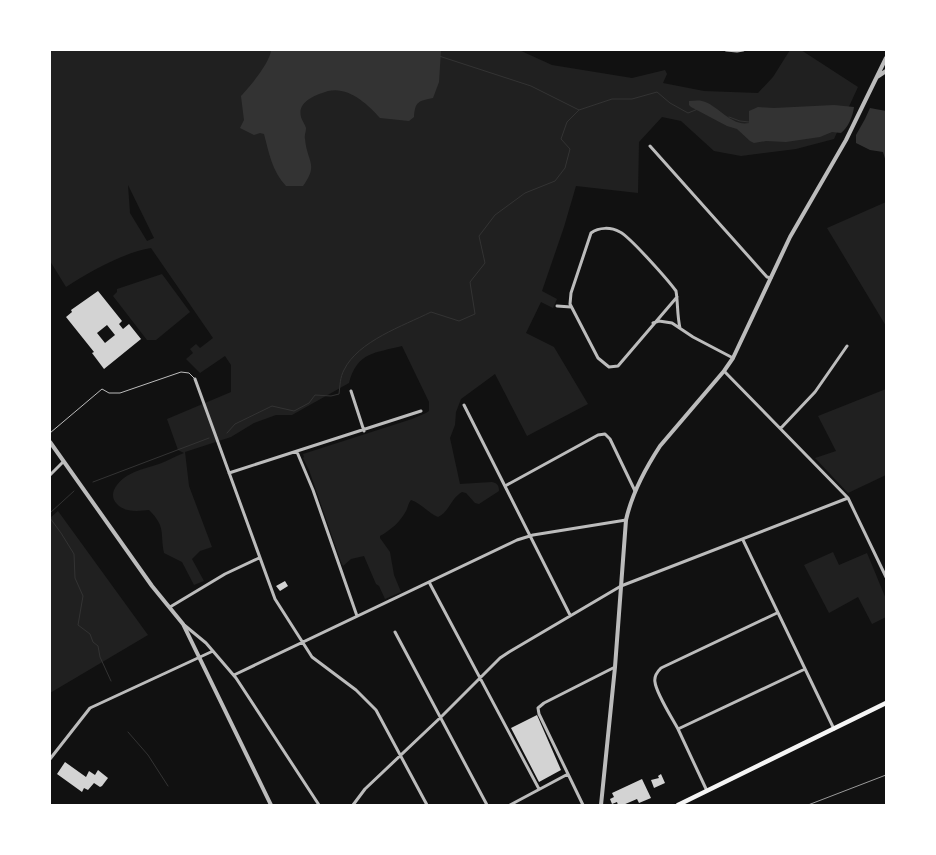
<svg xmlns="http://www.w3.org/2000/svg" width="936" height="855" font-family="'Sofia Sans Condensed',sans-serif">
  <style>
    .green { fill: #202020; fill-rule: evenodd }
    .water { fill: #333 }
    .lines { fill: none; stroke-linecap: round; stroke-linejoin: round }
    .stream { stroke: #333; stroke-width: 1 }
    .building { fill: #d3d3d3; fill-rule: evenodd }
    .service { stroke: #bcbcbc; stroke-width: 1 }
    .minor { stroke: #bcbcbc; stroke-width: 3 }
    .tertiary { stroke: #bcbcbc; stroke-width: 4 }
    .secondary { stroke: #f5f5f5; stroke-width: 4.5 }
    .rail { stroke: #9a9a9a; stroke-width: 1 }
  </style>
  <rect width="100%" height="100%" fill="#111"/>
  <path class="green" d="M50 50H519L552 65 632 78 665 70 667 74 663 83 704 91 758 93 773 77 790 50H801L858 87 834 139 796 149 741 156 714 151 681 121 662 117 639 142 638 193 576 186 564 227 542 291 557 299 553 308 541 302 526 333 554 347 588 404 527 436 495 374 461 399 456 412 455 425 450 438 460 484 492 482C497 483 499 485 499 491L479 504 475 503 466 493 462 492C451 498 449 512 438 517 428 513 421 503 411 500 408 504 408 507 406 511 400 522 391 530 380 536V538L390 552 394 575 401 592 385 599 379 586 376 584 364 556 351 559 343 566 341 562 309 470 303 458 304 457 303 454 412 419 426 413 429 411V402L402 346C375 353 357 352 349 383L292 415H276L254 423 231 437 185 452 189 486 212 547 200 551 192 559 204 581 194 585 182 562 164 553C160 532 166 527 149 510 139 511 125 513 117 504 113 500 112 495 114 490 123 472 142 470 159 464 167 461 176 456 184 453L178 450 167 419 231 392V365L225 356 200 373 186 359 193 353 190 349 196 344 200 348 213 338 151 248C125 252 89 272 66 287L50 261ZM128 185 154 238 147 241 130 213Z
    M886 202V326L827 228Z
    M162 274 190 312 156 340H147L113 296 117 292V289Z
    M886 389V475L848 493 815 458 836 451 818 416Z
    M58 511 148 635 50 693V518Z
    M833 552 839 565 867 553 886 599V617L872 624 858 597 829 613 804 565Z"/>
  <path class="water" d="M271 50H441L439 82 433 98C419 101 415 101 414 117L409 121 380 118C368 104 348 86 328 91 316 95 297 101 301 117 302 121 305 124 306 128 306 132 304 136 305 139 307 162 319 164 303 186H286C272 171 269 153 264 134L260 133 254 135 240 128 244 120 241 96C250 86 270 63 271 50Z
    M689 101C693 101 698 100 702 101 717 104 731 127 749 123V111L758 107 774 108 834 105 854 107C853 116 848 128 841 133L832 132 820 137 786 142 766 141 754 143 750 141 737 129 727 126 691 107 689 105Z
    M870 108 886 111V162L883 152 870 150 856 143V135L865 119Z"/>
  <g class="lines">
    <path class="stream" d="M439 56 531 86 579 110 612 99H632L657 92 670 103 688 113 698 109
      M729 117 740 121 749 122
      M227 433 235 424 272 406 294 411 309 403 315 395 331 396 339 394C340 386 340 377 344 370 358 341 403 326 431 312L459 321 475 314 470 282 485 263 479 236 495 215 525 193 555 181 565 168 570 149 561 139 567 122 579 110
      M93 482 209 438
      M50 513 74 491
      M50 518 61 533 74 554 75 578 83 596 78 625 90 634 93 642 98 646 100 657 111 681
      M128 732 148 755 168 786"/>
  </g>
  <path class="building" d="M98 291 122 321 119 324 123 329 129 324 141 339 104 369 92 353 94 352 66 317 72 312 71 310ZM107 325 115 335 105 343 97 333Z
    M285 581 288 586 280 591 276 586Z
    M537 715 561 770 539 782 511 728Z
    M65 762 86 777 89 771 95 775 98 770 108 778 102 786 100 787 94 783 88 790 84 788 82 792 57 774Z
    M661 774 665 783 654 788 651 780 659 778 658 776Z
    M642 779 651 798 639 803 637 799 623 805H618L617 802 612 804 610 799 614 797 612 793Z"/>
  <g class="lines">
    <path class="service" d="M50 433 102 389 109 393H120L181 372 189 373 194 378"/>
    <path class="minor" d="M726 50 737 51 743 50
      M650 146 767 277 771 278
      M677 297 618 366 609 367 598 358 570 304 571 293 591 233C599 227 611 227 620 232 630 237 668 280 676 291 678 303 677 315 680 328
      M557 306 571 307
      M653 323 659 321 672 323 693 337 733 358
      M724 371 848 498 886 577
      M195 379 275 599 312 657 356 690 376 710 427 805
      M351 391 364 431
      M464 405 570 615
      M781 428 815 392 847 346
      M297 452 313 490 357 616
      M229 473 421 411
      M50 475 63 462
      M505 486 598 435 605 434 610 439 635 491
      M743 540 834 729
      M429 582 539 789
      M170 607 225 574 259 558
      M183 624 206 643 236 678 319 805
      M395 632 487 805
      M234 675 517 540 533 535 626 520
      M678 729C672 718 656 693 655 682 654 677 657 672 661 668L777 613
      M50 759 90 708 213 651
      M707 791 678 729 805 669
      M353 805 365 789 441 717 500 658 509 652 621 586 848 498
      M510 805 568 774
      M583 805 539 714 538 708 544 703 615 667"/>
    <path class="tertiary" d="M877 77 886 71
      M50 442 152 586 183 624 271 805
      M601 805 615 667 626 520C632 493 645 469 660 446L724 371 733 358 790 237 846 140 886 58"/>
    <path class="secondary" d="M678 805 886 703"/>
    <path class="rail" d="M808 805 886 775"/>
  </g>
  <rect width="936" height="855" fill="none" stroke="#ffffff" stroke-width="102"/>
</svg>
